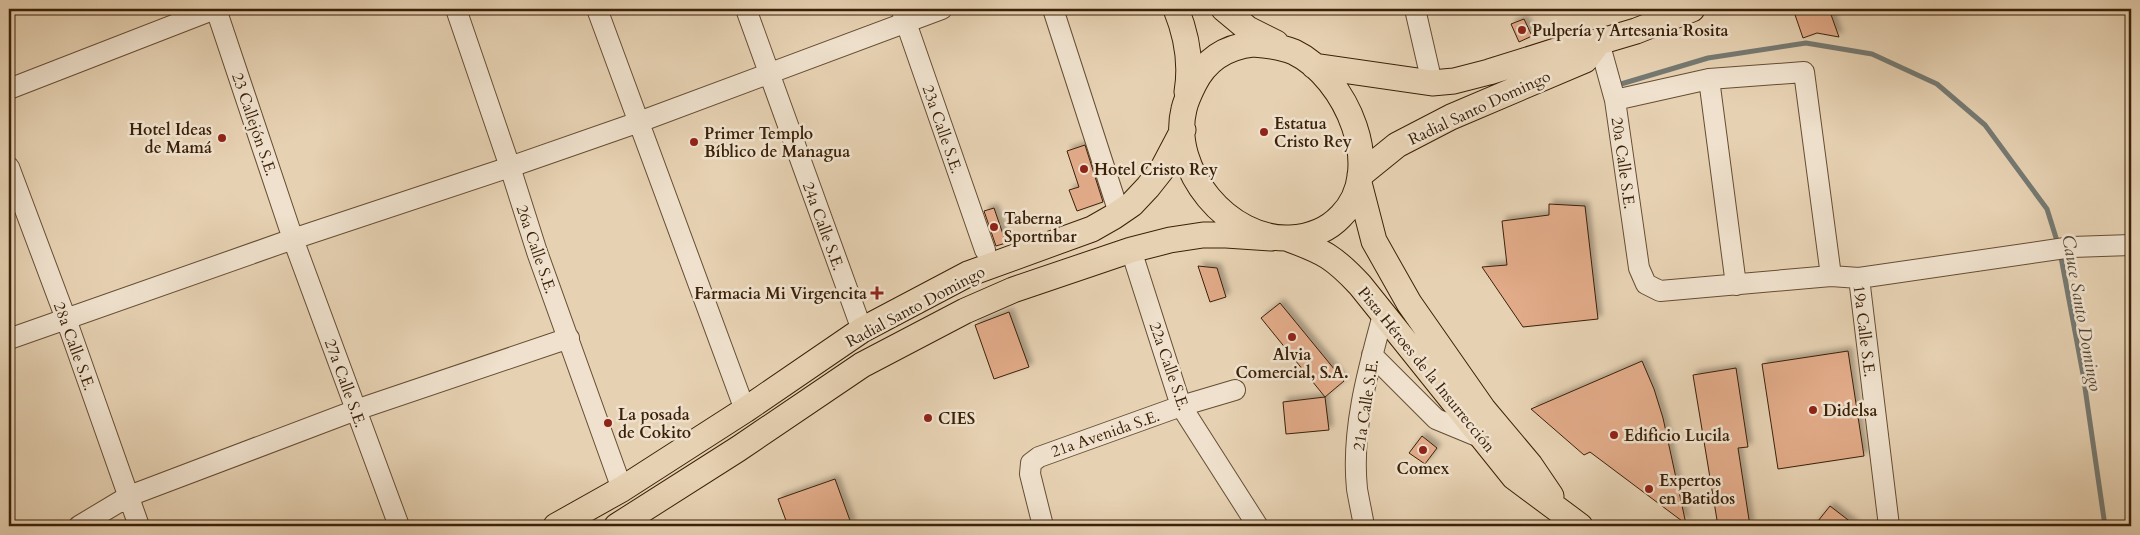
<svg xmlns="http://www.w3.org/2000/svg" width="2140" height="535" font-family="Cardo,serif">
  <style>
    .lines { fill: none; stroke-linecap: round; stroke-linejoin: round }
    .stream { stroke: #757972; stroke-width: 5 }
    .building { fill: #e1aa88; stroke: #3b2108; filter: url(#shadow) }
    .minor-casing { stroke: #664d32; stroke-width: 22 }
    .major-casing { stroke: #3b2108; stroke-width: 27 }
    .minor { stroke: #efe1cd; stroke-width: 20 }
    .major { stroke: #e6d1b2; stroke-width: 25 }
    .poi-dot { fill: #8f2418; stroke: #efe1cd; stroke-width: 2 }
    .labels { text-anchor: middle; stroke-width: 5; stroke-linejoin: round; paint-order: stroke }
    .poi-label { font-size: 16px; font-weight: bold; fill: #3b2108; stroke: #efe1cd; text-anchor: start }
    .street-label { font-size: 16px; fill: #3b2108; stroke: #efe1cd }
    .water-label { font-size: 18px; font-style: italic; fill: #534634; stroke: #efe1cd }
  </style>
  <defs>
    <filter id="shadow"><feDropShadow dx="4" dy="-4" stdDeviation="2.5" flood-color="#0004"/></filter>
  </defs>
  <rect width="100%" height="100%" fill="#e6d1b2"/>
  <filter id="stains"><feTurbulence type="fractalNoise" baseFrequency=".004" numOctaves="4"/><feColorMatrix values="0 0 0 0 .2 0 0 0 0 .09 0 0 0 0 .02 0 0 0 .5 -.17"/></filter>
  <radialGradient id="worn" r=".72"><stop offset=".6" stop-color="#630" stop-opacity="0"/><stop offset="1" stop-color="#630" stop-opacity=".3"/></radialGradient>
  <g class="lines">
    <path class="stream" d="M1621 84 1708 58 1806 43 1872 54 1937 84 1985 125 2047 209 2058 244
      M2060 252 2083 374 2105 526"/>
  </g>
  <path class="building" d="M1793 9H1829L1839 37 1817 33 1803 38Z
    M1524 19 1532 36 1519 42 1511 24Z
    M1085 145 1103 202 1077 211 1069 190 1079 187 1067 151Z
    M1549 204 1585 206 1598 319 1523 327 1482 267 1507 265 1502 221 1549 215Z
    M994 208 1006 243 996 246 984 211Z
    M1198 266 1217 268 1226 297 1210 302Z
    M1280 303 1344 381 1325 397 1329 430 1286 434 1283 402 1325 397 1261 318Z
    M1009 312 1029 367 994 379 975 325Z
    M1848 351 1864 456 1778 469 1762 364Z
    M1642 361 1654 389 1663 418 1686 524 1590 452 1584 455 1531 409Z
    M1736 368 1748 447 1738 448 1750 526H1718L1693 375Z
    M1422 436 1437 448 1425 464 1409 453Z
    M835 479 852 526H788L778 499Z
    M1830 506 1856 526H1814Z"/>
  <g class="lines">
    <g class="minor-casing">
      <path id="minor" d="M216 9 293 239 399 526
        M456 9 510 167 537 252 622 489
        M597 9 745 410
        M746 9 862 330
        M1053 9 1119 213
        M1415 9 1432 83
        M902 11 985 250
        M1599 42 1615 100 1639 268 1646 284 1660 291 1831 276 1859 278 1889 526
        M1709 79 1736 285
        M9 89 215 9
        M1615 100 1709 79 1804 72 1831 276
        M9 167 66 319 139 526
        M1131 250 1181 406 1257 525
        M1859 278 2072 247 2131 245
        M9 339 293 239 510 167 639 122 942 9
        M1372 355 1436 419 1482 438
        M79 526 129 496 356 410 569 338
        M1043 526 1030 474 1031 463 1039 457 1181 406 1235 390
        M1364 526C1362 514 1359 501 1357 489 1351 430 1368 370 1383 315"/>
    </g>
    <g class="major-casing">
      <path id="major" d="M1176 9C1187 36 1192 62 1187 92
        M1224 9 1248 29 1276 43
        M1253 44C1267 45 1282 47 1294 52 1346 77 1387 170 1341 216 1327 231 1310 237 1290 238 1229 241 1169 170 1184 109 1186 100 1190 92 1194 84 1206 59 1226 47 1253 44Z
        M1314 66 1432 83 1454 81 1489 72 1578 44 1599 42 1636 31 1692 9
        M1360 175 1397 145 1451 117 1585 60 1599 42
        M1359 183 1374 241 1409 303 1483 409 1530 465 1551 496
        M1289 239C1324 252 1334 257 1360 285L1514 477 1580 526
        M556 526 622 489 745 410 862 330 968 274 1092 229 1113 217 1132 204 1148 187 1163 168 1183 130
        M617 526 738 449 862 365 965 311 1013 290 1131 250 1170 240 1203 235H1226L1271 238"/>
    </g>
    <use href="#minor" class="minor"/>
    <use href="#major" class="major"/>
  </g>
  <g class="poi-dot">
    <circle cx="1522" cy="30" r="5"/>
    <circle cx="1264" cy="132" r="5"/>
    <circle cx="222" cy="138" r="5"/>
    <circle cx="694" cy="142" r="5"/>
    <circle cx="1084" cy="169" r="5"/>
    <circle cx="994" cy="227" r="5"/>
    <path d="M874.5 285.5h5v5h5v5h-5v5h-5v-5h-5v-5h5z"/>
    <circle cx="1292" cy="337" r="5"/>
    <circle cx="1813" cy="410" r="5"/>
    <circle cx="928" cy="418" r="5"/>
    <circle cx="608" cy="423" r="5"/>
    <circle cx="1614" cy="435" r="5"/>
    <circle cx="1423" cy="450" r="5"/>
    <circle cx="1649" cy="489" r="5"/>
  </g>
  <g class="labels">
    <g class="poi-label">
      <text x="1532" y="36">Pulpería y Artesania Rosita</text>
      <text x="1274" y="129">Estatua<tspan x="1274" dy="18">Cristo Rey</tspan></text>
      <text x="212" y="135" text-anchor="end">Hotel Ideas<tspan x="212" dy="18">de Mamá</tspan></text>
      <text x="704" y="139">Primer Templo<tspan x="704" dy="18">Bíblico de Managua</tspan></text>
      <text x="1094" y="175">Hotel Cristo Rey</text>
      <text x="1004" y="224">Taberna<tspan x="1004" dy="18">Sportnbar</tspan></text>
      <text x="867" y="299" text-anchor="end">Farmacia Mi Virgencita</text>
      <text x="1292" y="360" text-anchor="middle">Alvia<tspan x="1292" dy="18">Comercial, S.A.</tspan></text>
      <text x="1823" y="416">Didelsa</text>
      <text x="618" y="420">La posada<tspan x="618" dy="18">de Cokito</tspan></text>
      <text x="938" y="424">CIES</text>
      <text x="1624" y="441">Edificio Lucila</text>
      <text x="1423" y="474" text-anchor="middle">Comex</text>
      <text x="1659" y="486">Expertos<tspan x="1659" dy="18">en Batidos</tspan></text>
    </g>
    <g class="street-label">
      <text transform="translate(1479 107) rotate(-25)" y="6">Radial Santo Domingo</text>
      <text transform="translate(255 124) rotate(71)" y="6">23 Callejón S.E.</text>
      <text transform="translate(943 129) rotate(71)" y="6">23a Calle S.E.</text>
      <text transform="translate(1624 163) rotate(82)" y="6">20a Calle S.E.</text>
      <text transform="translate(824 226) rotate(70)" y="6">24a Calle S.E.</text>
      <text transform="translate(537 249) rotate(71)" y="6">26a Calle S.E.</text>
      <text transform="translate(915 306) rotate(-28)" y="6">Radial Santo Domingo</text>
      <text transform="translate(1865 331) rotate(83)" y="6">19a Calle S.E.</text>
      <text transform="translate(75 346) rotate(70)" y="6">28a Calle S.E.</text>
      <text transform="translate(1170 366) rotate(71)" y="6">22a Calle S.E.</text>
      <text transform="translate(1427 369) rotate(51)" y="6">Pista Héroes de la Insurrección</text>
      <text transform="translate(346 383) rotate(70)" y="6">27a Calle S.E.</text>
      <text transform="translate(1365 405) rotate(-81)" y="6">21a Calle S.E.</text>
      <text transform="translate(1105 433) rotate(-19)" y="6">21a Avenida S.E.</text>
    </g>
    <g class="water-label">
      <text transform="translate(2082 313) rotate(80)" y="6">Cauce Santo Domingo</text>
    </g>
  </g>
  <rect width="2140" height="535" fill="none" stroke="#e6d1b2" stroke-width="30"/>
  <rect x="10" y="10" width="2120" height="515" fill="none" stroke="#3b2108" stroke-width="2.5"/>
  <rect x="15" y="15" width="2110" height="505" fill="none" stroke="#3b2108"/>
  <rect width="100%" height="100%" filter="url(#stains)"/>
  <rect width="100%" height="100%" fill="url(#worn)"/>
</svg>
